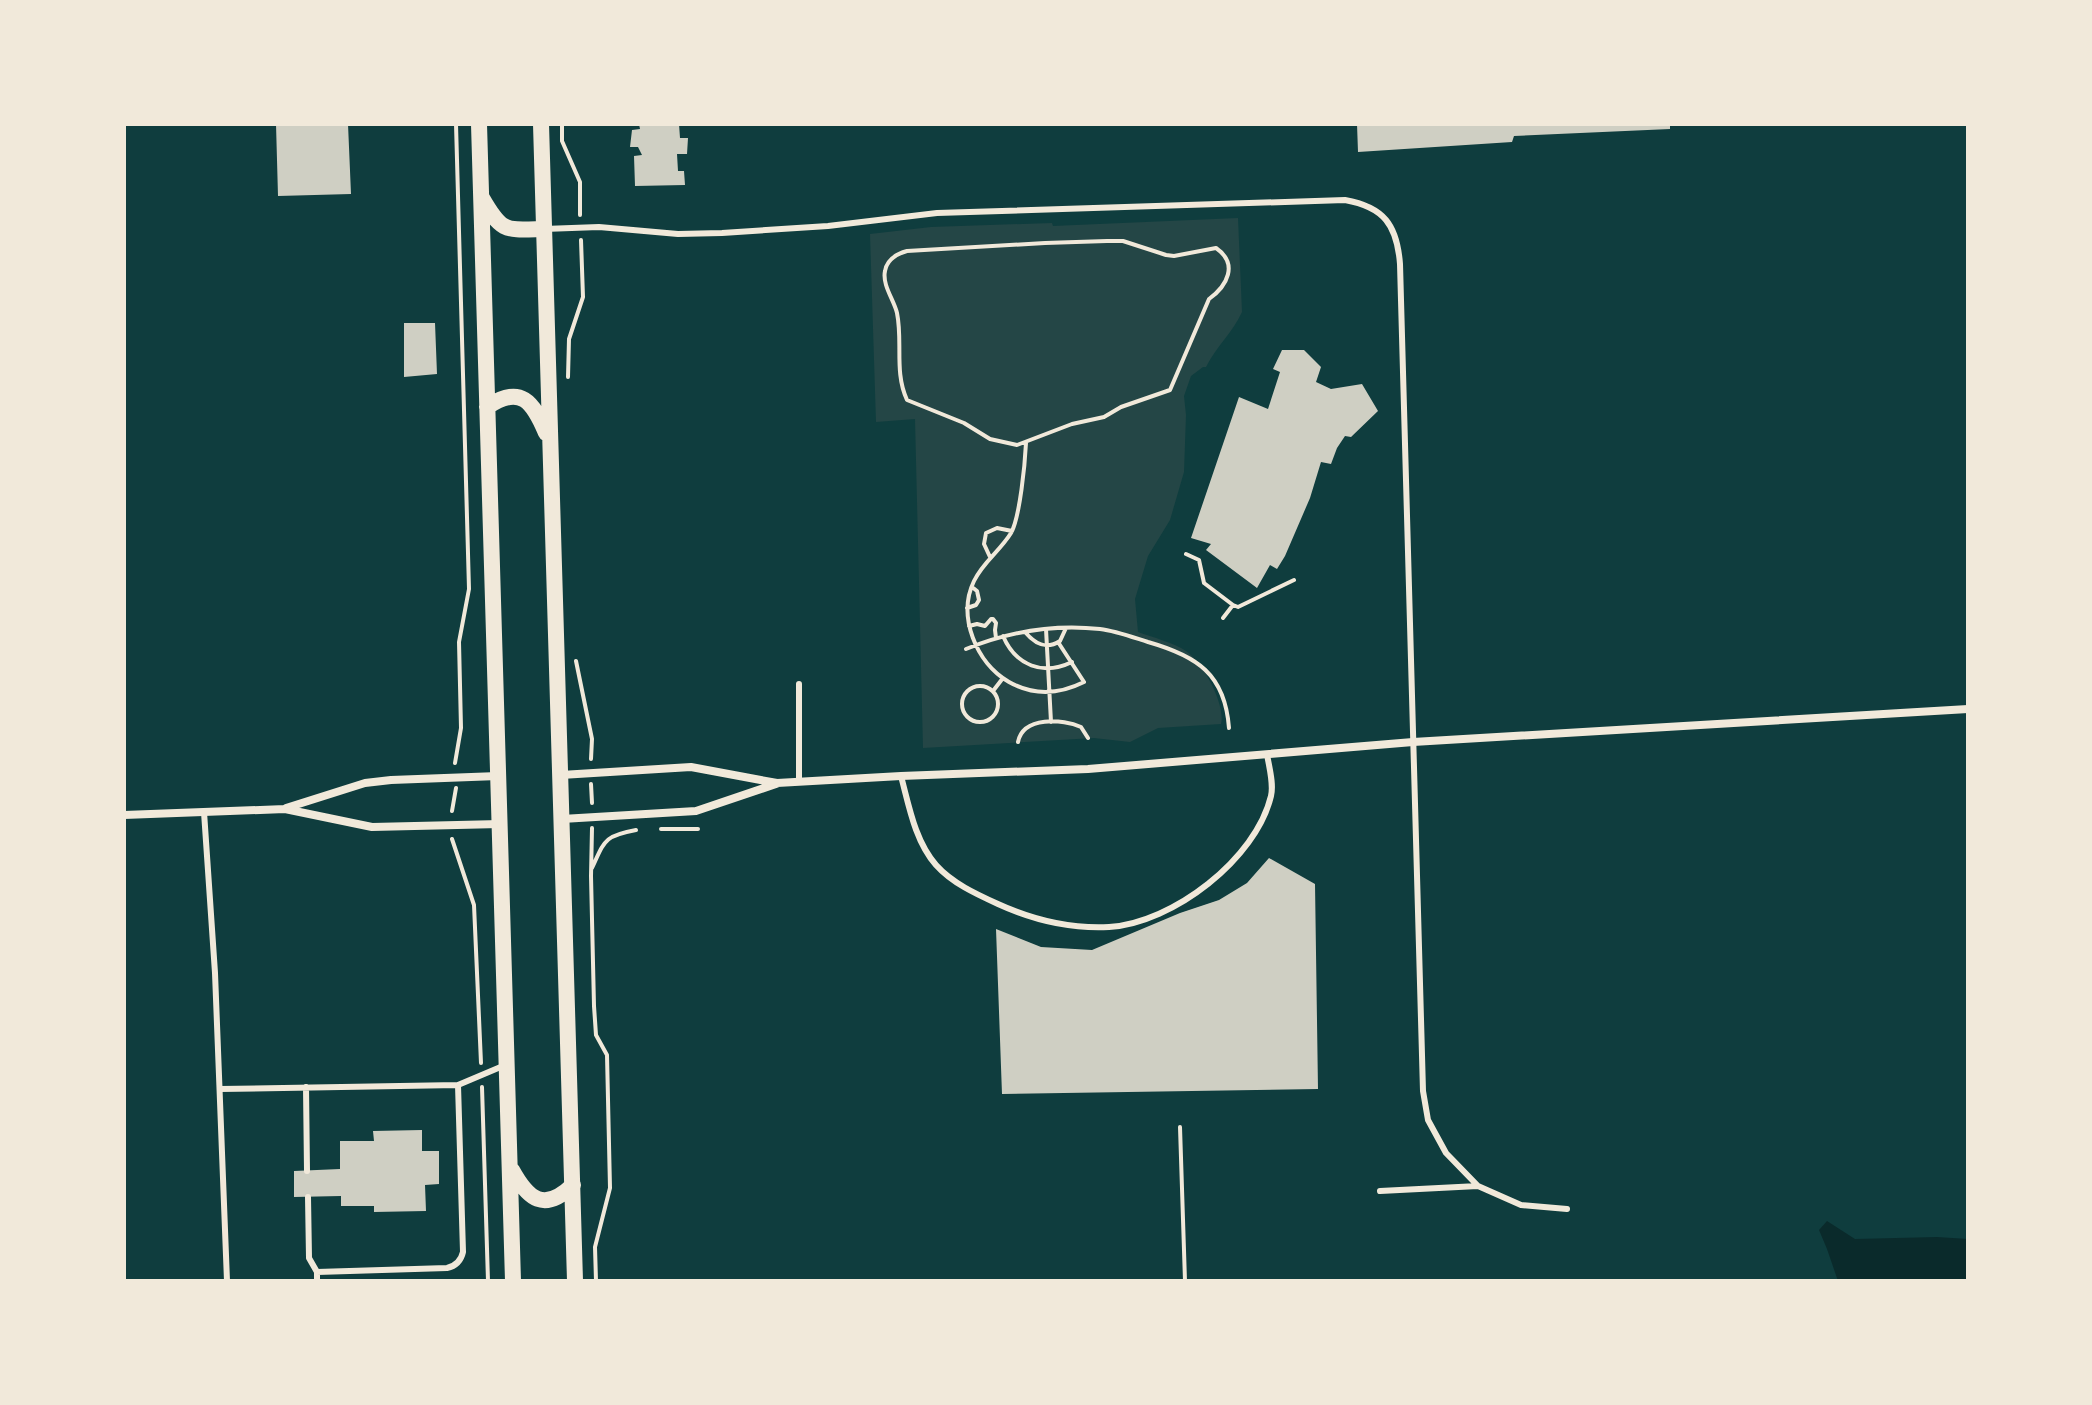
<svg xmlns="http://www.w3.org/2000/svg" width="2092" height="1405" font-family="Manrope,sans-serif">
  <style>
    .green { fill: #244646 }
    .water { fill: #0a2a2b }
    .building { fill: #cfcfc3 }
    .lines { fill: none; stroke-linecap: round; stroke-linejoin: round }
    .path { stroke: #f1e9da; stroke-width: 4 }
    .service { stroke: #f1e9da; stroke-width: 6 }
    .minor { stroke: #f1e9da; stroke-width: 8 }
    .secondary { stroke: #f1e9da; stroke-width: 16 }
  </style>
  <rect width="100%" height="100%" fill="#0f3d3e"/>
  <path class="green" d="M1238 218 1242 312C1233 332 1216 347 1206 367H1203L1191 376 1184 396 1186 415 1184 472 1170 520 1148 556 1135 599 1138 632C1152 637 1174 643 1186 651 1203 662 1226 705 1221 724L1158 728 1130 742 1094 738 923 748 915 419 876 422 870 234 931 227 1052 223 1053 226Z"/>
  <path class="water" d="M1827 1221 1855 1239 1937 1237 1968 1239V1281H1838L1827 1249 1819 1230Z"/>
  <path class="building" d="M276 124H348L351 194 278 196Z
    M639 124H679L680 138H688L687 154H677L678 171H684L685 185 635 186 634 156 642 155 638 147H630L632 130 640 129Z
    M1357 124H1670V129L1514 136 1512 142 1358 152Z
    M404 323H435L437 374 404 377Z
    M1282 350H1304L1321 367 1316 382 1331 389 1362 384 1378 411 1351 437 1345 436 1337 448 1331 464 1321 462 1310 498 1285 556 1277 569 1270 565 1257 588 1206 550 1211 544 1191 538 1239 397 1268 409 1280 372 1273 369Z
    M1269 858 1315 884 1318 1089 1002 1094 996 929 1041 947 1092 950 1180 913 1219 900 1247 883Z
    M422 1130V1151H439V1184L425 1185 426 1211 374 1212V1206H341V1196L294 1197V1171L340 1169V1141H374L373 1131Z"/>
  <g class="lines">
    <path class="path" d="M562 124V141L580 182V215
      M1107 241H1123L1166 255 1174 256 1216 248C1239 264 1227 286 1209 299L1170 390 1121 407 1104 417 1072 424 1017 445 990 439 964 423 907 400C894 372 903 342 897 313 894 300 882 285 885 271 887 260 896 254 907 251L1045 243Z
      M568 377 569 339 583 297 581 240
      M1026 443C1025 463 1020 517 1011 533 1000 551 983 562 974 581 957 616 976 663 1009 682 1034 696 1058 695 1084 682L1058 642
      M1186 554 1199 560 1204 583 1233 605 1223 618
      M990 557 984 544 986 533 997 528 1012 531
      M1233 605 1238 607 1294 580
      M967 608 976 605 979 600 977 591 972 587
      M969 626 977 624 985 626 991 619H993L996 623 995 630 996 638
      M1046 629 1051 722
      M1025 632C1035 644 1046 650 1060 641L1066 628
      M1003 636C1016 666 1043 676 1072 662
      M966 649C1008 632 1055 624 1100 629 1116 631 1132 637 1148 642 1197 656 1225 674 1229 728
      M576 661 592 739 591 759
      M962 704a18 18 0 1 1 36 0a18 18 0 1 1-36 0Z
      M993 691 1003 678
      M1018 742C1023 716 1063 719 1081 727L1088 738
      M455 763 461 728 459 642 469 589 456 124
      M591 784 592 803
      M452 811 456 788
      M592 828 591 876 594 1006 596 1035 607 1055 610 1188 595 1247 596 1281
      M661 829H698
      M452 839 474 905 481 1063
      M592 868C605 840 604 836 636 830
      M482 1087 488 1281
      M1180 1127 1185 1281"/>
    <path class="service" d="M544 229 599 227 678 234 722 233 828 226 937 213 1345 200C1384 207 1397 225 1400 264L1423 1091 1428 1120 1446 1153 1478 1186 1521 1205 1567 1209
      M901 776C909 806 915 841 936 865 952 883 976 894 998 904 1033 920 1070 929 1109 927 1173 923 1256 859 1271 796 1274 784 1269 767 1267 754
      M799 782V684
      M204 812 215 973 227 1281
      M306 1087 307 1171
      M220 1089 458 1085 503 1066
      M1380 1191 1478 1186
      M308 1197 309 1258 317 1272
      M317 1281V1272L447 1268C456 1266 461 1261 463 1252L458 1085"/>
    <path class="minor" d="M561 775 691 767 777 783 901 776 1088 769 1413 742 1968 709
      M286 808 365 783 391 780 498 776
      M124 815 285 809 372 827 500 824
      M562 819 696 811 776 784"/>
    <path class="secondary" d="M479 124 513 1281
      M541 124 575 1281
      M482 198C502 233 505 230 544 229
      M487 407C521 384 533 402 546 433
      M512 1170C528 1199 544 1213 573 1185"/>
  </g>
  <rect width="2092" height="1405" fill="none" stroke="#f1e9da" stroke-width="252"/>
</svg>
